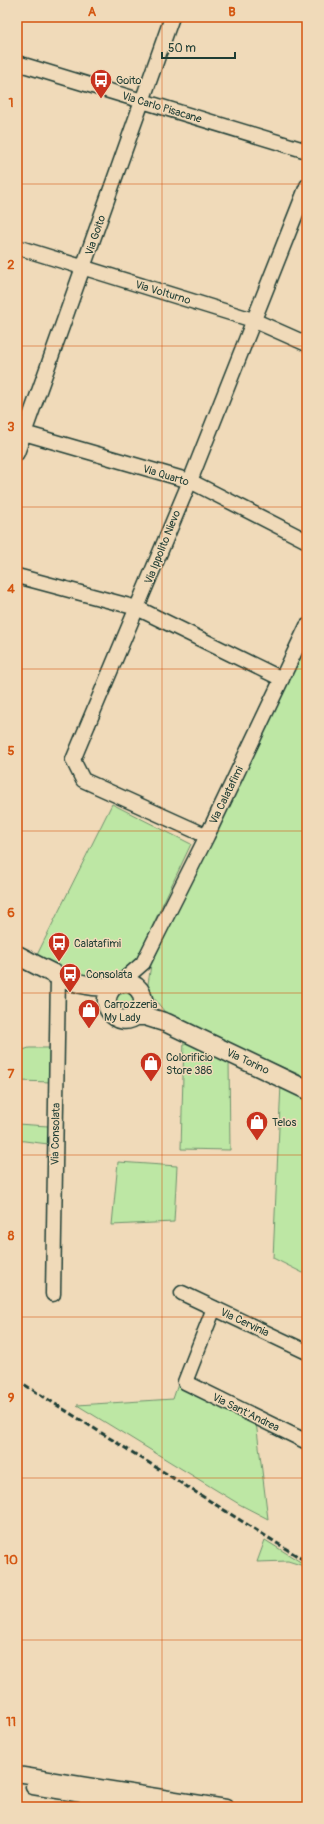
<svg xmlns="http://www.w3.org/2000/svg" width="324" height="1824" font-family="Pangolin,sans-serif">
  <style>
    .green { fill: #bde7a4; stroke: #6e926c }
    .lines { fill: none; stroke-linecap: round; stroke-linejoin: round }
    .minor-casing { stroke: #1f3d34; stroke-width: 17 }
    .major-casing { stroke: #1f3d34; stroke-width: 21 }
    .minor { stroke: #f0dab9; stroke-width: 14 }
    .major { stroke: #f0dab9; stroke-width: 18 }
    .rail { stroke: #1f3d34; stroke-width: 3; stroke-dasharray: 6 3; stroke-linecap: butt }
    .grid { fill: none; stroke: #d45610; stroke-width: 1; stroke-opacity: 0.55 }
    .labels { text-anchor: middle; stroke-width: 3; stroke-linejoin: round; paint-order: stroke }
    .poi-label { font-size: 11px; fill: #1f3d34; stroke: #f0dab9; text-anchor: start }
    .street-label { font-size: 11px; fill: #1f3d34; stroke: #f0dab9 }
    .neatline { fill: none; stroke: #d45610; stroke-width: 1.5 }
    .grid-label { font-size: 13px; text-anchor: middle; font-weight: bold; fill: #d45610 }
  </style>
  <rect width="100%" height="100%" fill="#f0dab9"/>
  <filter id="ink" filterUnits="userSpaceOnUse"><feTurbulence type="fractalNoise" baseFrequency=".025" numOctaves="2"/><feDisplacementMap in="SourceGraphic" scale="8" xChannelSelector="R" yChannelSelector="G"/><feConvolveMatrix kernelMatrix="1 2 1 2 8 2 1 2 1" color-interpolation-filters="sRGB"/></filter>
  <g filter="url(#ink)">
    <path class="green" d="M307 642V1078L168 1016 153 997 148 984 151 965Z
      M112 804 191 844 134 965C130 968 126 973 122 975 98 989 59 966 36 957Z
      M126 988 138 1001 127 1013 116 1008 114 997Z
      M184 1039 229 1059 230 1150 181 1149Z
      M29 1048H51V1082L19 1081 17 1113V1052Z
      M281 1084 307 1097V1269L305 1274 273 1258Z
      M17 1124 48 1126V1144L17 1140Z
      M118 1162 177 1166 174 1222 112 1225Z
      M178 1384 256 1422 268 1519 239 1504 77 1405 173 1399Z
      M265 1540 307 1566V1567L288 1561 257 1562Z"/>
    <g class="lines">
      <g class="minor-casing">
        <path id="minor" d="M17 63 307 151
          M17 247 253 320 307 344
          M17 431 190 481 307 541
          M17 453 172 17
          M17 576 137 608 282 679
          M207 836 83 780 73 760 190 481 307 186
          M120 983 143 963 207 836 307 626
          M182 1293 307 1352
          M53 1294 58 975
          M214 1308 185 1382 307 1442
          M17 1774 226 1807
          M33 1787 155 1807"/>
      </g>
      <g class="major-casing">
        <path id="major" d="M17 955C39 966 63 981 87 985 95 987 107 987 115 985 121 984 125 981 132 984 144 990 147 1006 137 1015 118 1031 94 1003 115 985
          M136 1016H145L167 1023 307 1090"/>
      </g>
      <use href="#minor" class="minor"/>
      <use href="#major" class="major"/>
      <path class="rail" d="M17 1380 307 1562"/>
    </g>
  </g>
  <path class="grid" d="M162 17V1807M17 184H307M17 346H307M17 507H307M17 669H307M17 831H307M17 993H307M17 1155H307M17 1317H307M17 1478H307M17 1640H307"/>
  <defs>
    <g id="bus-pin" transform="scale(1.15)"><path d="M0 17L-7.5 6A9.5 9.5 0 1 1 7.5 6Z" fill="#c8321e" stroke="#f0dab9"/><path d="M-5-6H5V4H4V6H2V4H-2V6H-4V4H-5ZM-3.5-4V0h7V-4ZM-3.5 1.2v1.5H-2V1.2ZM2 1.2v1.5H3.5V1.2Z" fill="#fff"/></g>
    <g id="shop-pin" transform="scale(1.15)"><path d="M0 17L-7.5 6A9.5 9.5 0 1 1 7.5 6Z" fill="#c8321e" stroke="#f0dab9"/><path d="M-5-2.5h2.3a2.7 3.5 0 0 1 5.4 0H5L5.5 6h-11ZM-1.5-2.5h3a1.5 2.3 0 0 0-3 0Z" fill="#fff"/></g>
  </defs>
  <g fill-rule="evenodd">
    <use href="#bus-pin" x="101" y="80"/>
    <use href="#bus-pin" x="59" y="943"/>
    <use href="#bus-pin" x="70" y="974"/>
    <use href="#shop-pin" x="89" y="1010"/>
    <use href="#shop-pin" x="151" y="1063"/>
    <use href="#shop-pin" x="257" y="1122"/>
  </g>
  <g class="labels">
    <g class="poi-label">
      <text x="116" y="84">Goito</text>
      <text x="74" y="947">Calatafimi</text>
      <text x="86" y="978">Consolata</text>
      <text x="104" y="1008">Carrozzeria<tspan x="104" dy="13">My Lady</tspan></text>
      <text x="166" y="1061">Colorificio<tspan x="166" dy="13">Store 386</tspan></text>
      <text x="272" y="1126">Telos</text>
    </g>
    <g class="street-label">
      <text transform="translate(162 107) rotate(17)" y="4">Via Carlo Pisacane</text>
      <text transform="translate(95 235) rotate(-71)" y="4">Via Goito</text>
      <text transform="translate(163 292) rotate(17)" y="4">Via Volturno</text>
      <text transform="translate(166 475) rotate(17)" y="4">Via Quarto</text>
      <text transform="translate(162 547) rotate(-68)" y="4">Via Ippolito Nievo</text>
      <text transform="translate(226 795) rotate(-64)" y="4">Via Calatafimi</text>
      <text transform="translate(248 1061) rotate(25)" y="4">Via Torino</text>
      <text transform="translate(55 1134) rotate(-89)" y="4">Via Consolata</text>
      <text transform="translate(245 1322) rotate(25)" y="4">Via Cervinia</text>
      <text transform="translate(246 1412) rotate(26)" y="4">Via Sant'Andrea</text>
    </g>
  </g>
  <rect width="324" height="1824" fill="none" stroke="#f0dab9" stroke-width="44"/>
  <path d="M162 52v6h73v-6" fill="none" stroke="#1f3d34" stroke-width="2"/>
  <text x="168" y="52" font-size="12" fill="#1f3d34" stroke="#f0dab9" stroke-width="3" paint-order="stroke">50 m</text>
  <rect x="22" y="22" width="280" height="1780" class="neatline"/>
  <g class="grid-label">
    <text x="92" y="16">A</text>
    <text x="232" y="16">B</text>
    <text x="11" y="107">1</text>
    <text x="11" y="269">2</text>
    <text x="11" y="431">3</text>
    <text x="11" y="593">4</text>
    <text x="11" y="755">5</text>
    <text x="11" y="917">6</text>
    <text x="11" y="1078">7</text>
    <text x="11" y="1240">8</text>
    <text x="11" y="1402">9</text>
    <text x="11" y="1564">10</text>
    <text x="11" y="1726">11</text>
  </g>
</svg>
